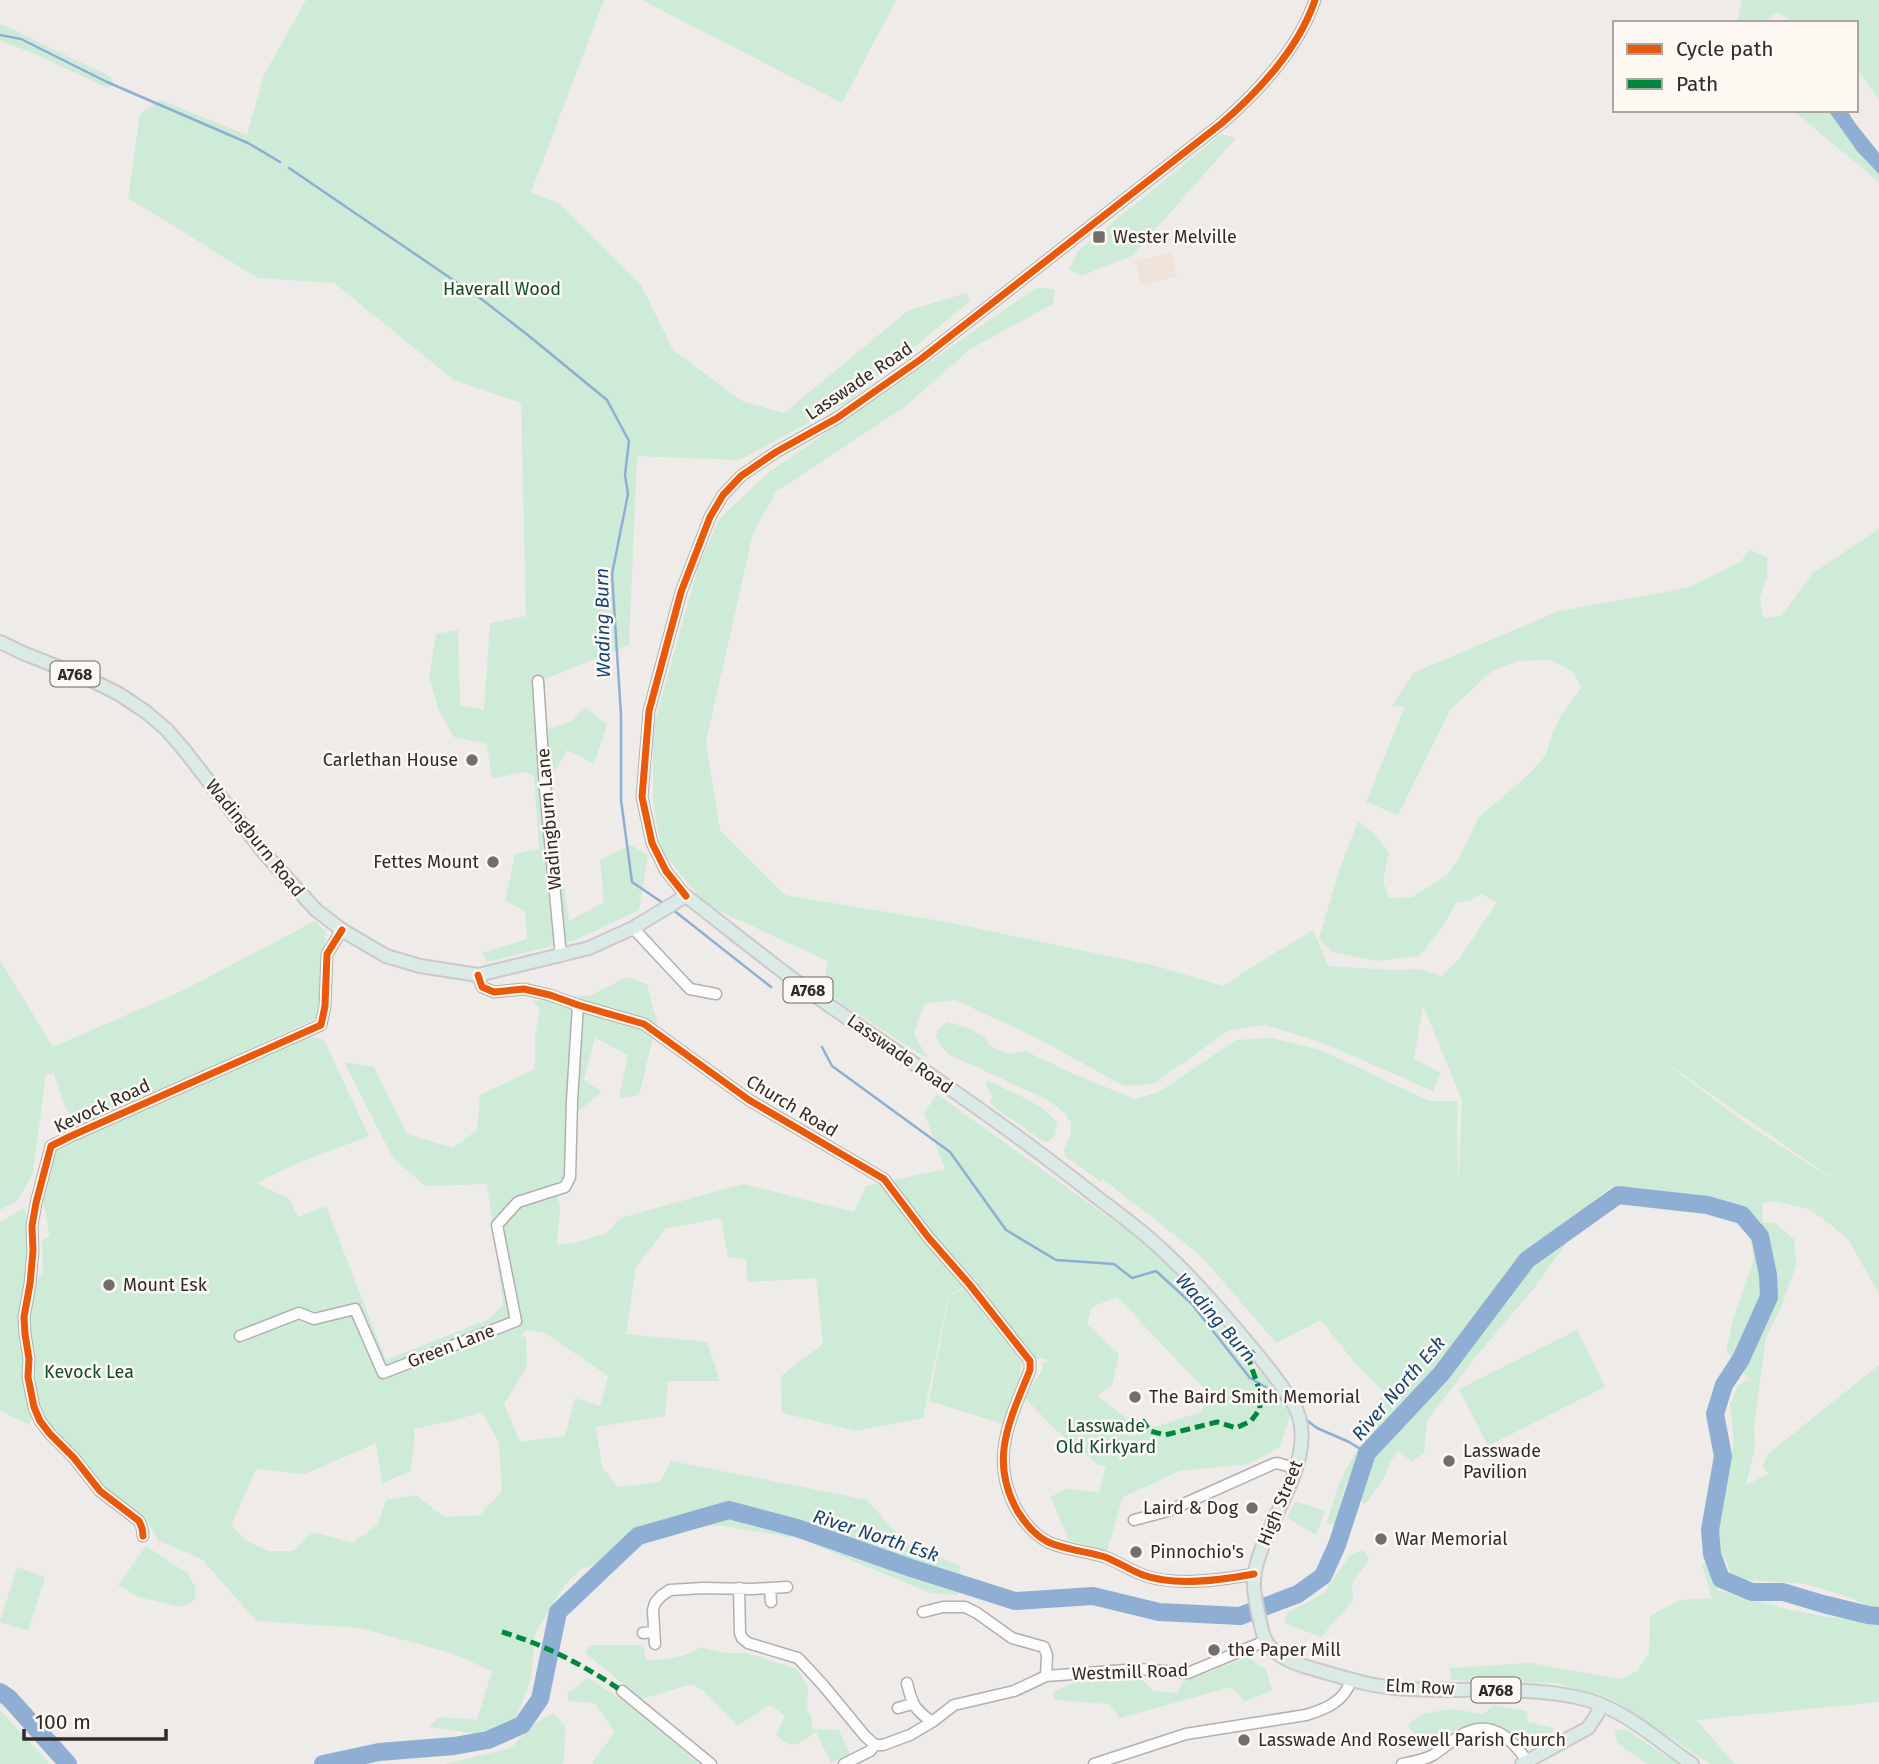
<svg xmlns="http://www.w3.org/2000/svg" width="1879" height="1764" font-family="'Fira Sans',sans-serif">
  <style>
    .industrial { fill: #f0e4da }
    .green { fill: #ceebd8; fill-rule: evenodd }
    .water { fill: #8faed3 }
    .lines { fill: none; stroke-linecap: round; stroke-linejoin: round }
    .stream { stroke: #8faed3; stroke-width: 2.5 }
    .river { stroke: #8faed3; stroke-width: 18 }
    .minor-casing { stroke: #b2b0ae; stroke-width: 13 }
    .major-casing { stroke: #cbc9c8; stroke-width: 16 }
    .minor { stroke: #fcfcfc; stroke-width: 10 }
    .major { stroke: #daeae7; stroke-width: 12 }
    .quiet { stroke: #00873e; stroke-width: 5; stroke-dasharray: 10 5; stroke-linecap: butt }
    .cycleway-casing { stroke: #fef8f3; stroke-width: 11 }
    .cycleway { stroke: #e8590c; stroke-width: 7 }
    .poi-dot { fill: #716e6d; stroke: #fef8f3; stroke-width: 2.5 }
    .labels { text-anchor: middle; stroke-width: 5; stroke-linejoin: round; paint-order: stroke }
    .shield { fill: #fef8f3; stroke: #6c6866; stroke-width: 2 }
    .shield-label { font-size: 16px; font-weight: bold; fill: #2e2b2a }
    .poi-label { font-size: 18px; fill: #2e2b2a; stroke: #fef8f3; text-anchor: start }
    .park-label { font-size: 18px; fill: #104c32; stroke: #fef8f3 }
    .street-label { font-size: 18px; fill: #2e2b2a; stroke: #fef8f3 }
    .water-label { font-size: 19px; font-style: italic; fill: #124476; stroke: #fef8f3 }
  </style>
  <rect width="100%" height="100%" fill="#eeebe9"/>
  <path class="industrial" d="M1172 253 1177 277 1141 285 1136 261Z"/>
  <path class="green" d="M306 0H604L531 192 560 204 641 285 673 350 742 401 784 413 909 310 967 293 970 301 848 402 739 460 637 456 629 645 538 682 543 731 571 721 586 707 607 725 594 764 567 750 553 774 559 852 569 921 604 902 600 860 631 845 648 855 639 910 573 941 487 962 482 953 527 939 525 911 505 901 515 854 539 849 534 776 524 772 492 779 487 744 454 737 439 711 429 676 436 634 458 630 460 705 484 710 490 623 526 616 521 403 454 380 334 283 258 278 128 198 140 114 161 100 247 135 264 75Z
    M642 0H896L842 103Z
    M1742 0H1879V100L1856 67V23H1796L1776 12 1765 21 1766 23H1737Z
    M0 25H4L111 77 114 84 107 88 33 53 0 41Z
    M1792 110H1828L1857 151 1879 174V182Z
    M1221 134 1236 138 1132 256 1081 276 1069 269 1078 251Z
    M1036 288 1055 289 1053 304 970 349 907 405 776 492 753 533 706 742 720 830 785 895 947 922 1156 966 1223 986 1271 955 1313 930 1328 966 1394 970 1420 969 1442 976 1459 959 1497 902 1481 894 1472 900 1456 903 1441 929 1419 956 1376 961 1332 952 1319 939 1338 874 1358 821 1373 833 1389 852 1383 881 1389 898 1412 897 1447 875 1459 859 1478 818 1528 775 1546 755 1553 732 1561 716 1581 688 1574 672 1551 660 1518 661 1492 671 1450 710 1398 815 1366 802 1405 706 1392 707 1413 673 1559 611 1687 588 1740 562 1750 550 1767 557V576L1760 598 1763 618 1781 616 1813 573 1879 529V1294L1848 1239 1831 1225 1809 1209 1774 1201 1762 1204 1763 1222 1776 1224 1794 1239 1796 1265 1780 1310 1766 1337 1754 1425 1755 1448 1746 1485 1768 1474 1763 1466 1768 1454 1879 1365V1607L1867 1606 1849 1597 1806 1584 1734 1579 1719 1546V1523L1734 1442 1730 1404 1738 1386 1747 1380 1754 1383 1745 1375 1726 1351 1734 1317 1754 1259 1750 1238 1762 1222 1737 1208 1707 1200 1612 1186 1523 1256 1440 1366 1372 1439 1345 1485 1336 1525 1327 1523 1339 1483 1361 1443 1383 1392 1354 1362 1321 1320 1276 1343 1201 1256 1103 1179 1101 1182 1065 1156 1064 1149 1070 1137 1071 1124 1066 1114 1048 1100 948 1054 941 1045 936 1036 940 1027 948 1022 968 1028 986 1038 989 1045 1007 1054 1025 1051 1076 1075 1135 1099 1159 1092 1236 1040 1272 1038 1321 1050 1429 1101H1457L1458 1188 1462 1100 1423 1006 1414 1059 1441 1073 1433 1091 1321 1042 1265 1025 1228 1031 1153 1084 1124 1086 1033 1036 955 1000 924 1004 914 1034 928 1059 822 991 828 961 706 905 661 850 653 801V728L698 567 719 519 768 473ZM1658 1057 1829 1176V1177L1745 1123Z
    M315 921 326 932 317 1018 79 1129 64 1104 53 1071 52 1075 46 1073 33 1173 18 1200 0 1210V960L53 1047 184 990Z
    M627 977 647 984 657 1022 639 1095 619 1098 628 1055 595 1038 584 1080 602 1092 576 1113 571 1175 555 1183 560 1208 557 1245 574 1243 607 1233 620 1218 743 1184 854 1212 866 1186 945 1169 924 1113 937 1094 1157 1252 1235 1340 1244 1365 1260 1371 1291 1411 1280 1447 1249 1464 1180 1471 1123 1497 1107 1551 1069 1541 1051 1497 1065 1489 1099 1492 1106 1467 1108 1466 1099 1465 1057 1431 1024 1397 1042 1371 1043 1362H1049L1044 1358 1035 1359 976 1283 977 1278 948 1297 923 1418 856 1431 782 1413 781 1376 823 1344 816 1278 747 1282 746 1259 728 1257 721 1218 665 1229 636 1267 626 1334 707 1342 720 1381H668L665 1416 596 1427 602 1467 618 1487 660 1482 671 1461 867 1500 906 1544 960 1566 958 1595 930 1593 801 1539 718 1525 624 1537 602 1562 581 1569 564 1586 535 1634 531 1679 516 1718 485 1735 428 1727 439 1717 477 1720 492 1671 451 1653 360 1628 256 1621 203 1560 158 1540 149 1524 104 1488 79 1459 55 1436 42 1410 31 1377 36 1360 28 1335 29 1318 35 1284 43 1271 42 1240 50 1237 42 1196 54 1151 66 1143 307 1036 324 1040 369 1136 291 1166 256 1183 289 1199 298 1217 326 1206 386 1360 490 1319 503 1304 487 1184 425 1186 393 1158 344 1062 374 1067 407 1134 453 1148 477 1130 480 1095 535 1069V1036L540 1009 533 1001 592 995ZM1117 1297 1209 1394 1201 1412 1148 1429 1143 1436 1145 1432 1097 1396 1112 1386 1119 1354 1087 1324 1092 1307ZM348 1304 352 1316 316 1322 300 1317 298 1309 316 1312ZM527 1330 544 1332 608 1376 600 1406 575 1398 565 1436 520 1442 504 1404 527 1366 526 1337 520 1336ZM482 1412 499 1443 502 1491 480 1515 444 1517 416 1495 386 1500 378 1524 353 1543 313 1532 293 1551H268L249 1542 231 1526 256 1469 305 1474 376 1443 382 1483 411 1471 415 1435 413 1429 452 1421Z
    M987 1080C1008 1091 1044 1103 1057 1123L1055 1136 1047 1142 1041 1140 990 1104 992 1095 986 1086Z
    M24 1207 29 1228 26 1284 29 1405 33 1419 28 1425 0 1410V1223Z
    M1564 1238 1565 1245 1535 1287 1474 1359 1427 1420 1424 1453 1412 1462 1399 1451 1392 1459 1385 1476 1365 1504 1360 1500 1374 1458 1445 1376 1531 1269Z
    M967 1287 982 1305 1022 1363 1019 1378 1003 1424 929 1401 949 1297Z
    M1577 1330 1605 1387 1488 1446 1459 1389Z
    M1295 1501 1325 1511 1316 1535 1287 1518Z
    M146 1546 188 1574 196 1588 195 1600 180 1607 138 1597 118 1585Z
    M1364 1550 1369 1559 1352 1584 1353 1601 1321 1637 1284 1623 1287 1613 1323 1594 1350 1555Z
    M1707 1562 1718 1590 1790 1610 1829 1617 1879 1622V1702L1696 1720 1735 1764H1710L1612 1699 1556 1683 1452 1680 1449 1668 1531 1663 1620 1679 1637 1671 1649 1654 1650 1616 1680 1600 1712 1598 1702 1565Z
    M17 1567 45 1577 28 1631 0 1622Z
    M589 1645H643L646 1660C666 1660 684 1658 701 1647L725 1653H747L796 1669 808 1686 807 1708 812 1719V1729L839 1730 850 1755 831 1763 816 1732C798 1744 795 1752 776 1735L785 1716 770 1705 737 1726 704 1691 692 1684 642 1699 585 1653Z
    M1248 1657 1266 1670 1272 1691 1245 1701 1231 1687 1120 1718 1108 1704 1054 1700 1053 1692 1075 1682 1142 1679 1153 1691 1177 1693 1183 1682Z
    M588 1678 627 1703 699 1764H594L592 1763 615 1732 594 1703 569 1701 567 1693Z
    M1494 1705 1527 1711 1528 1722 1554 1728 1549 1739 1531 1747 1524 1748 1513 1734 1499 1727 1459 1728 1426 1750 1408 1725 1421 1714 1452 1709 1483 1714Z
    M0 1710 50 1764H0Z
    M554 1713 565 1727 564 1762 562 1764H445L511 1748 533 1725Z
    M1625 1729 1678 1764H1647L1617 1743 1615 1731Z"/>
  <path class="water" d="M1828 110H1847L1855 123 1879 153V174L1857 151Z"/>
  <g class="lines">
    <path class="stream" d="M0 35 21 39 107 82 248 143 280 162
      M289 168 484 301 529 336 607 400 629 441 625 475 628 494 612 574 621 715V800L632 882 663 903
      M672 909 771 987
      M822 1047 832 1066 950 1152 1006 1230 1056 1260 1114 1264 1132 1278 1156 1271 1191 1303 1250 1378 1269 1389 1287 1404
      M1305 1419 1317 1428 1349 1442 1367 1453"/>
    <path class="river" d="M0 1692 9 1698 68 1764
      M323 1764 379 1752 454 1746 488 1740 522 1725 540 1699 558 1612 638 1536 729 1510 797 1528 911 1568 1015 1601 1093 1596 1159 1612 1240 1616 1298 1594 1323 1576 1337 1545 1367 1453 1441 1374 1527 1260 1618 1195 1707 1205 1742 1215 1760 1236 1768 1275 1769 1297 1741 1359 1724 1385 1715 1414 1723 1456 1710 1530 1712 1554 1721 1579 1752 1592H1783L1823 1604 1868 1615 1879 1616"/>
    <g class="minor-casing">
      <path id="minor" d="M538 681 545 789 561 956
        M686 896 666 871 652 843 642 797 649 711 681 592 710 517 723 495 741 476 776 452 837 418 921 359 1222 123C1259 91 1299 47 1315 0
        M633 928 690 989 716 994
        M478 975 482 987 494 992 524 989 550 995 578 1005 644 1024 749 1100 884 1179 928 1237 970 1285 1030 1361V1370C1010 1420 988 1460 1018 1512 1025 1523 1036 1536 1048 1542 1065 1550 1086 1551 1105 1557 1118 1562 1130 1570 1143 1575 1175 1587 1222 1580 1254 1574
        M240 1336 299 1313 314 1319 355 1309 383 1373 516 1321 497 1225 518 1202 565 1187 570 1177 572 1101 578 1005
        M1134 1520 1168 1511 1273 1464 1277 1463 1295 1468
        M143 1536 142 1528 139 1521 100 1491 74 1458 50 1434 40 1421 34 1407 28 1377 29 1359 25 1334 24 1317 30 1284 33 1251 32 1226 36 1203 51 1146 71 1136 321 1025 325 1006 327 954 342 930
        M739 1588 740 1633 742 1638 748 1643 798 1658 823 1685 865 1736 875 1745
        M770 1588 771 1602
        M923 1612 943 1607H965L977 1613 1012 1638 1044 1647 1047 1655 1046 1676
        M643 1633 654 1632
        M655 1644 653 1610 655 1603 661 1596 670 1590 703 1588 752 1589 787 1587
        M907 1683C912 1704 914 1709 932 1722
        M622 1691 711 1764
        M898 1708 912 1704
        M844 1764 870 1751 875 1745H883L910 1735 932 1722 954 1705 1014 1691 1046 1676 1139 1669 1188 1673 1265 1641
        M1094 1764 1186 1734 1306 1715C1326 1709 1345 1701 1351 1680
        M1402 1764C1412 1762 1424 1760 1433 1755 1444 1748 1453 1739 1465 1733 1493 1720 1512 1739 1527 1761"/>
    </g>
    <g class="major-casing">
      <path id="major" d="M0 642 23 653 91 680 119 694 146 712 167 730 185 751 265 854 316 910 342 930 386 956 420 966 478 975 589 948 633 928 686 896C734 933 781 972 830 1006 919 1067 1010 1128 1094 1195 1116 1212 1139 1228 1159 1247 1189 1274 1216 1305 1241 1335 1259 1356 1277 1378 1292 1401 1325 1454 1264 1519 1255 1572 1252 1587 1256 1602 1259 1617 1262 1630 1263 1641 1273 1650 1288 1663 1304 1666 1321 1671 1345 1678 1370 1686 1395 1688 1455 1693 1516 1685 1576 1697 1622 1706 1655 1739 1692 1764
        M1522 1764 1588 1728 1598 1713 1599 1704"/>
    </g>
    <use href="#minor" class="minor"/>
    <use href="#major" class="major"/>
    <path class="quiet" d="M1142 1420 1150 1431 1165 1435 1217 1422 1236 1428 1251 1421 1260 1409 1259 1389 1248 1357 1254 1351
      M502 1632C546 1645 585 1666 622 1691"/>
    <g class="cycleway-casing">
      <path id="cycleway" d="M686 896 666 871 652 843 642 797 649 711 681 592 710 517 723 495 741 476 776 452 837 418 921 359 1222 123C1259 91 1299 47 1315 0
        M478 975 482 987 494 992 524 989 550 995 578 1005 644 1024 749 1100 884 1179 928 1237 970 1285 1030 1361V1370C1010 1420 988 1460 1018 1512 1025 1523 1036 1536 1048 1542 1065 1550 1086 1551 1105 1557 1118 1562 1130 1570 1143 1575 1175 1587 1222 1580 1254 1574
        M143 1536 142 1528 139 1521 100 1491 74 1458 50 1434 40 1421 34 1407 28 1377 29 1359 25 1334 24 1317 30 1284 33 1251 32 1226 36 1203 51 1146 71 1136 321 1025 325 1006 327 954 342 930"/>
    </g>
    <use href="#cycleway" class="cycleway"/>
  </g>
  <g class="poi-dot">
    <rect x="1092" y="230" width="14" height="14" rx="3.5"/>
    <circle cx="472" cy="760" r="7"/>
    <circle cx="493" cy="862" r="7"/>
    <circle cx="109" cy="1285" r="7"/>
    <circle cx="1135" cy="1397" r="7"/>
    <circle cx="1449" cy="1461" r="7"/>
    <circle cx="1252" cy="1508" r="7"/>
    <circle cx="1381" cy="1539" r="7"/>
    <circle cx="1136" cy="1552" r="7"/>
    <circle cx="1214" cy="1650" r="7"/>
    <circle cx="1244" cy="1740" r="7"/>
  </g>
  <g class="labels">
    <g class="shield">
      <rect x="50.5" y="661.5" width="49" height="25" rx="5"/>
      <rect x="783.5" y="977.5" width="49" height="25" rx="5"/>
      <rect x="1471.5" y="1677.5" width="49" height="25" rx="5"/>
    </g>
    <g class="shield-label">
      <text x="75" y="680">A768</text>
      <text x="808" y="996">A768</text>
      <text x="1496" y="1696">A768</text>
    </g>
    <g class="poi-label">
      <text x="1113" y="243">Wester Melville</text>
      <text x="458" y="766" text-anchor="end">Carlethan House</text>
      <text x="479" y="868" text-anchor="end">Fettes Mount</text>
      <text x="123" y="1291">Mount Esk</text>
      <text x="1149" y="1403">The Baird Smith Memorial</text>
      <text x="1463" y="1457">Lasswade<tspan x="1463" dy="21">Pavilion</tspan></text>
      <text x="1238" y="1514" text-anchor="end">Laird &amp; Dog</text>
      <text x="1395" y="1545">War Memorial</text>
      <text x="1150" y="1558">Pinnochio's</text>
      <text x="1228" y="1656">the Paper Mill</text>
      <text x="1258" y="1746">Lasswade And Rosewell Parish Church</text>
    </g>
    <g class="park-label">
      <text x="502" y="295">Haverall Wood</text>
      <text x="89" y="1378">Kevock Lea</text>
      <text x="1106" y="1432">Lasswade<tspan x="1106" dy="21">Old Kirkyard</tspan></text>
    </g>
    <g class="street-label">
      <text transform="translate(859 381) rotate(-34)" y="6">Lasswade Road</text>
      <text transform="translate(549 819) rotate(-95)" y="6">Wadingburn Lane</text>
      <text transform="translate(255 838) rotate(51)" y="6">Wadingburn Road</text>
      <text transform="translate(900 1054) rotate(35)" y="6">Lasswade Road</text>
      <text transform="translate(102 1106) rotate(-25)" y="6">Kevock Road</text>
      <text transform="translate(792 1106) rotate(31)" y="6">Church Road</text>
      <text transform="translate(451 1346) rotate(-21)" y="6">Green Lane</text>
      <text transform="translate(1280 1503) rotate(-68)" y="6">High Street</text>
      <text transform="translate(1130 1672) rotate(-2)" y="6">Westmill Road</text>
      <text transform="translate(1420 1687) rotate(3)" y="6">Elm Row</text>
    </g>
    <g class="water-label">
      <text transform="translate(602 623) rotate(-91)" y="7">Wading Burn</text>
      <text transform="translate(1216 1317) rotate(49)" y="7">Wading Burn</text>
      <text transform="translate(1398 1388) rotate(-49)" y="7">River North Esk</text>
      <text transform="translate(876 1535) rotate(18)" y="7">River North Esk</text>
    </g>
  </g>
  <rect x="1613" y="21" width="245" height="91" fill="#fef8f3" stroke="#aba6a3" stroke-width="2"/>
  <rect x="1627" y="44" width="35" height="10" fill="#e8590c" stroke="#aba6a3" stroke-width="2"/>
  <text x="1676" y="56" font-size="21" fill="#2e2b2a">Cycle path</text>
  <rect x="1627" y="79" width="35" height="10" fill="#00873e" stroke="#aba6a3" stroke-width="2"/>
  <text x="1676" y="91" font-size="21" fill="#2e2b2a">Path</text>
  <path d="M24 1729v10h142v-10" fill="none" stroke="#2e2b2a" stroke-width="3.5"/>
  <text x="35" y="1729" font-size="21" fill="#2e2b2a" stroke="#fef8f3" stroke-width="5" paint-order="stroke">100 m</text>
</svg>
